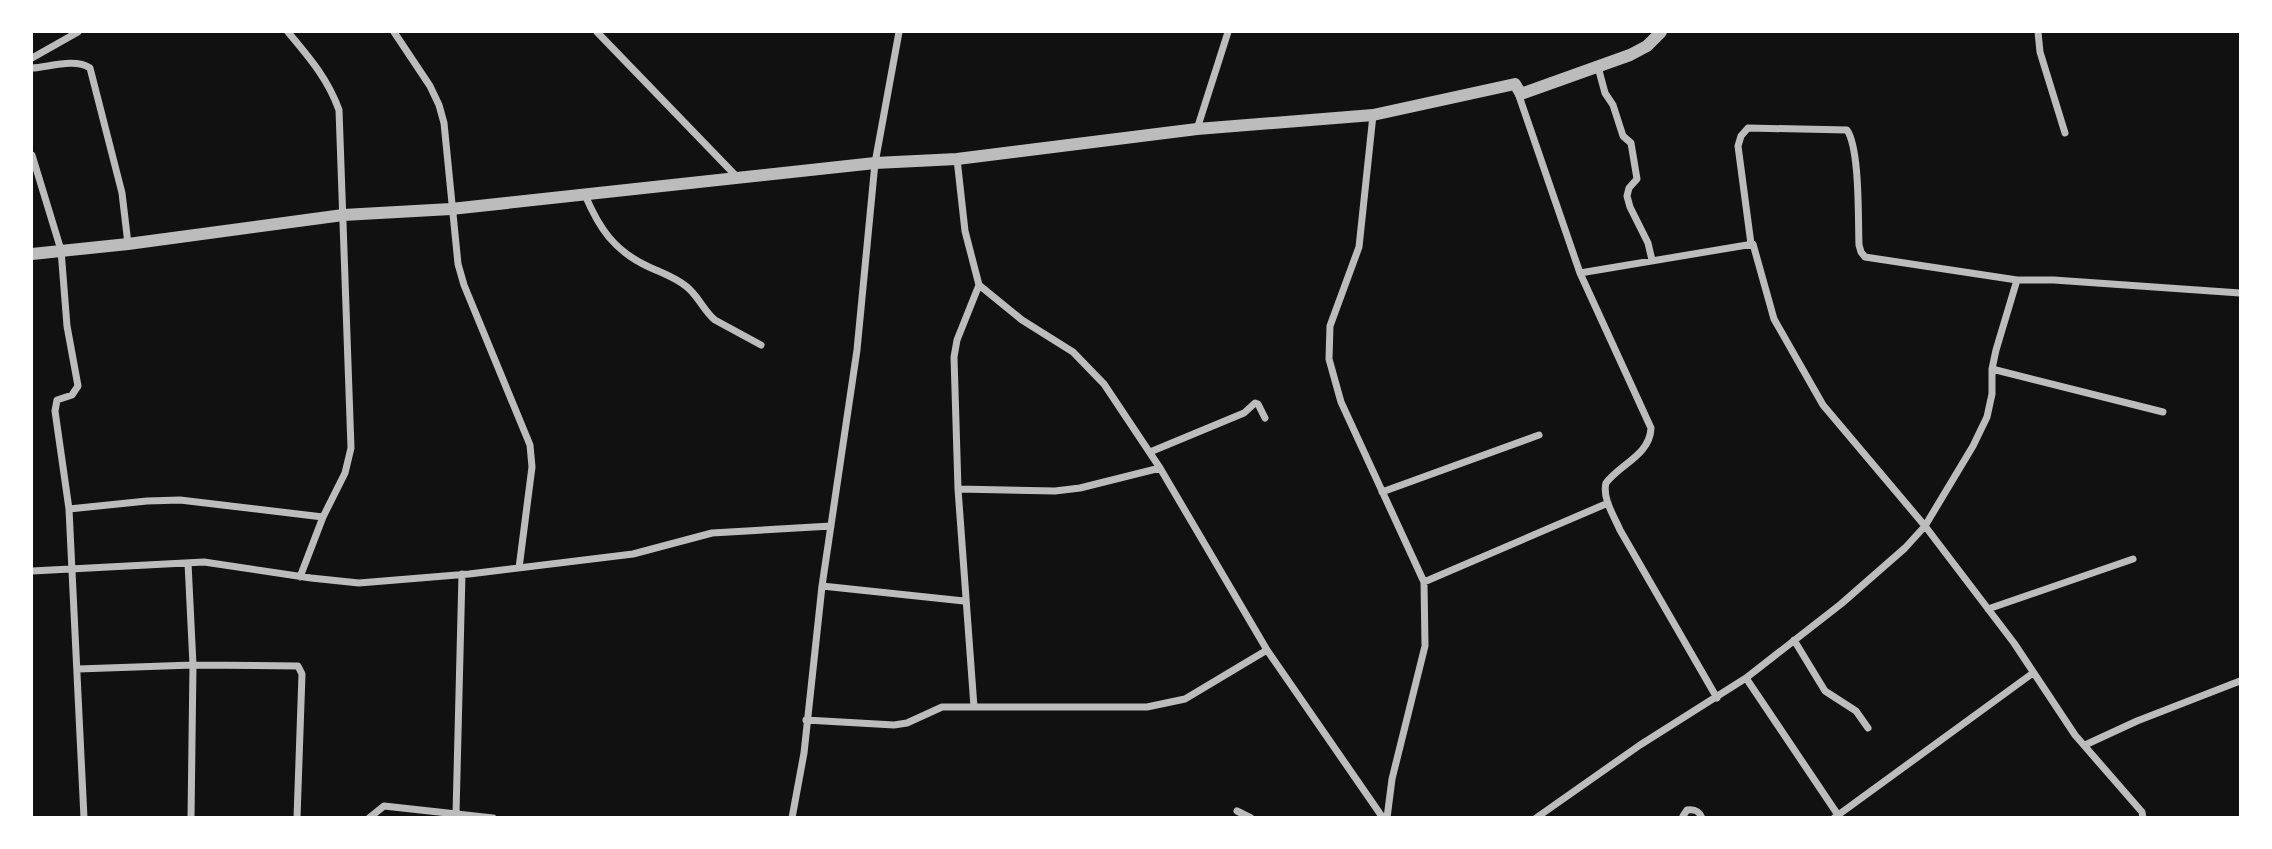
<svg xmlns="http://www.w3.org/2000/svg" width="2272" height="849" font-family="'Golos Text',sans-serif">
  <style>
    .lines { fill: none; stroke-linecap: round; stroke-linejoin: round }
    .minor { stroke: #bcbcbc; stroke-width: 7 }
    .tertiary { stroke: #bcbcbc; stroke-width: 12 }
  </style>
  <rect width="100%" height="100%" fill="#111"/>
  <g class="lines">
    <path class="minor" d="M288 32C309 57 328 79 339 110L351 448 345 473 323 517 300 577
      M394 32 430 86 439 105 444 123 458 264 464 285 530 445 532 467 519 568
      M597 32 738 178
      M2038 32 2040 52 2065 133
      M32 58 78 32
      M1598 67 1605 93 1613 105 1623 136 1631 143 1637 179 1629 188 1627 196 1630 207 1648 243 1652 260
      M32 68C49 67 75 58 90 68L122 193 128 244
      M1518 93 1580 273 1651 428C1650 455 1620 464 1606 483 1602 498 1614 516 1620 530L1717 698
      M1373 115 1359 247 1330 326 1329 359 1341 402 1424 582 1425 646 1392 779 1387 818
      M1197 129 1228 32
      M32 155 61 250 67 326 78 386 72 395 57 400 55 411 69 509 84 818
      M957 159 965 231 979 285 1022 320 1073 352 1104 384 1160 468 1267 650 1383 818
      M585 195C599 228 614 251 649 267 662 273 675 277 687 287 699 297 704 311 715 320L761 345
      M1751 244 1738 146 1741 136 1748 128 1847 130C1860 149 1858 220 1859 245L1861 252 1865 257 2017 280
      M1580 273 1753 244 1774 319 1823 405 1925 526 2014 643 2075 735 2142 812 2143 818
      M1992 369 2163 412
      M1150 452 1244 413 1255 403 1258 404 1265 418
      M958 489 1055 491 1080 488 1160 468
      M1382 492 1539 435
      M69 509 147 501 180 500 323 517
      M188 563 193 665 191 818
      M32 571 204 562 311 578 359 583 469 574 633 554 712 533 831 526
      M1424 582 1608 503
      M822 586 964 601
      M1988 609 2133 559
      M1794 640 1825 691 1856 711 1868 728
      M78 669 193 665 298 666 302 674 297 818
      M1746 678 1838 815
      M974 707 958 489 954 357 957 340 979 285
      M806 720 894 725 907 723 942 707H1147L1185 699 1267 650
      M2085 745 2137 721 2240 681
      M1237 811 1251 818
      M456 814 462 574
      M1683 816 1687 810C1694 809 1699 810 1702 818
      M369 818 384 806 493 818
      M792 818 804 753 822 586 857 350 875 163 899 32
      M1536 818 1640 745 1746 678 1841 604 1905 548 1925 526 1973 446 1987 417 1992 394V369L1996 350 2017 280H2054L2240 293
      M1834 818 2033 673"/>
    <path class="tertiary" d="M32 254 128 244 343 215 451 209 875 163 957 159 1197 129 1373 115 1515 84 1521 94 1630 55 1647 46 1661 32"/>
  </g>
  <rect width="2272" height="849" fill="none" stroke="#ffffff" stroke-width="66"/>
</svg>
